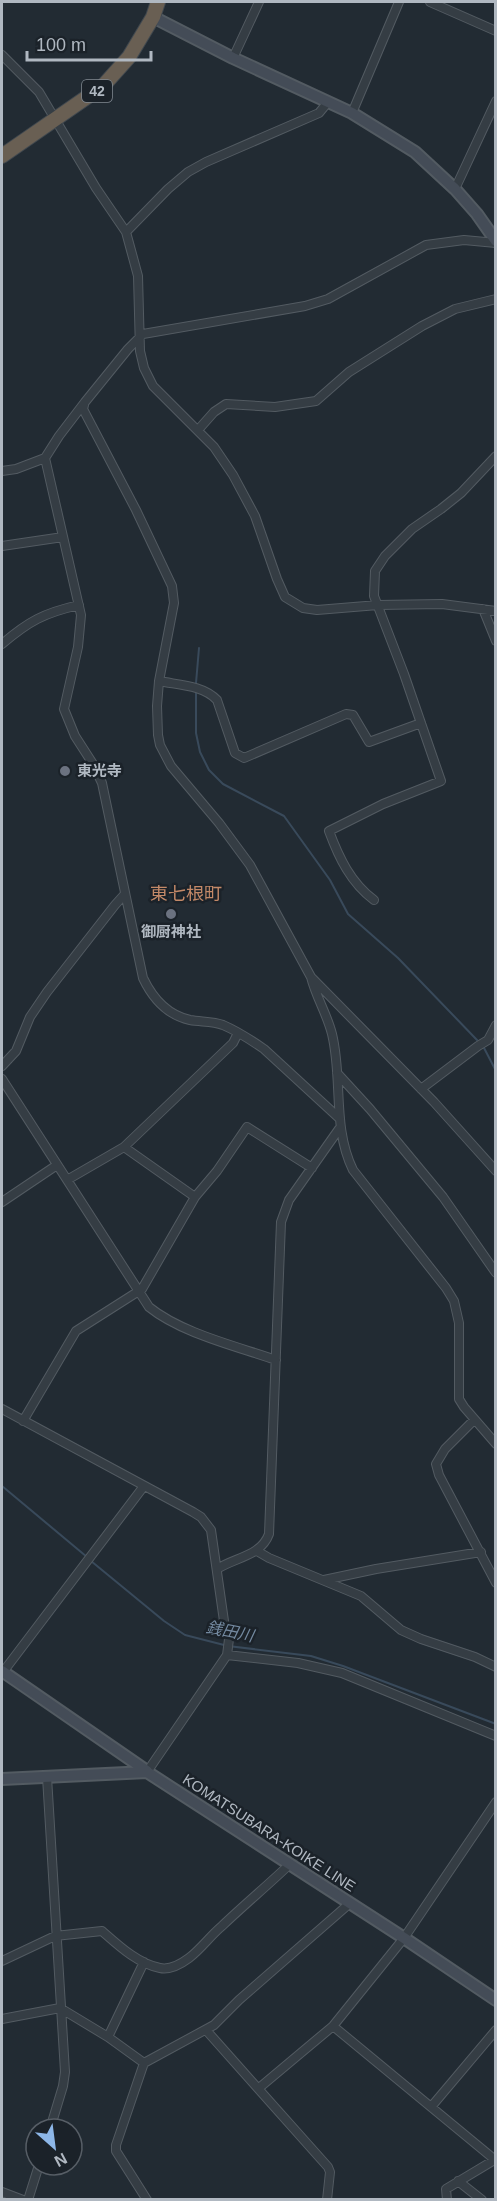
<svg xmlns="http://www.w3.org/2000/svg" width="497" height="2201" font-family="Arial,'Noto Sans JP',sans-serif">
  <style>
    .lines { fill: none; stroke-linecap: round; stroke-linejoin: round }
    .stream { stroke: #394a5b; stroke-width: 2 }
    .street-casing { stroke: #535b62; stroke-width: 10 }
    .secondary-casing { stroke: #535b62; stroke-width: 14 }
    .highway-casing { stroke: #40484f; stroke-width: 16 }
    .street { stroke: #353d44; stroke-width: 8 }
    .secondary { stroke: #444c57; stroke-width: 10 }
    .highway { stroke: #695f53; stroke-width: 14 }
    .worship-dot { fill: #6b7280; stroke: #1b2229; stroke-width: 2 }
    .labels { text-anchor: middle; stroke-width: 5; stroke-linejoin: round; paint-order: stroke }
    .shield { fill: #1b2229; stroke: #838b93; stroke-width: 1.5 }
    .shield-label { font-size: 14px; font-weight: bold; fill: #b0b8c1 }
    .poi-label { font-size: 15px; font-weight: bold; fill: #b0b8c1; stroke: #1b2229; text-anchor: start }
    .street-label { font-size: 15px; fill: #b0b8c1; stroke: #1b2229 }
    .water-label { font-size: 16px; font-style: italic; fill: #748aa1; stroke: #1b2229 }
    .quarter-label { font-size: 18px; fill: #c38968; stroke: #1b2229 }
  </style>
  <rect width="100%" height="100%" fill="#222b33"/>
  <g class="lines">
    <path class="stream" d="M196 683 199 648
      M196 693V733L200 752 209 770 223 784 284 816 330 880 348 914 398 958 477 1040
      M483 1046 496 1071
      M2 1486 87 1557
      M91 1561 164 1621 185 1635 228 1646 311 1656 343 1666 496 1724"/>
    <g class="street-casing">
      <path id="street" d="M430 2 496 31
        M2 55 39 92 96 188 126 232 138 276 140 351 144 368 153 386 214 447 233 475 255 516 277 579 285 597 303 608 317 610 378 605 442 604 496 611
        M233 58 259 2
        M352 113 399 2
        M455 189 496 101
        M126 232 168 189 188 172 206 162 319 113 328 102
        M84 405 83 409 136 510 172 586 174 603 159 681 157 706 158 735 160 745 171 766 219 823 250 865 311 977C316 997 327 1014 332 1034 343 1079 332 1127 353 1170L446 1288 454 1301 459 1323V1399L464 1407 496 1444
        M198 430 214 412 226 404 275 407 316 401 349 372 422 326 455 309 496 299
        M45 458 81 615 78 647 64 709 75 736 93 764 102 783 143 978C153 999 167 1015 190 1020 201 1022 213 1021 223 1025 237 1031 251 1040 264 1049L339 1118
        M2 471 16 469 45 458 59 436 85 402 128 349 143 334 305 306 328 299 426 245 464 240 496 243
        M2 546 63 537
        M483 609 496 641
        M2 644C29 621 44 613 79 605
        M159 681C178 685 203 685 217 700L235 753 244 758 346 714 353 715 369 742 421 723
        M374 900C351 883 339 858 329 831L383 804 441 781 404 674 374 596 375 571 385 556 412 529 441 509 461 493 496 456
        M312 978 434 1102 496 1171
        M2 1066 16 1051 30 1017 47 992 115 905 124 895
        M337 1073 370 1109 443 1197 496 1273
        M2 1079 149 1307C181 1333 236 1346 276 1360
        M421 1089 478 1046 488 1040 496 1025
        M124 1147 195 1197
        M67 1180 124 1147 233 1043 238 1033
        M2 1202 57 1165
        M2 1409 193 1512 201 1517 211 1530 225 1628 229 1639 227 1655 147 1772
        M474 1420 445 1449 436 1464 439 1475 496 1583
        M23 1421 76 1331 142 1289 195 1197 217 1171 247 1127 312 1168
        M257 1551 269 1558 361 1596 401 1630 421 1639 475 1657 496 1667
        M217 1569C236 1557 261 1556 269 1534L281 1222 289 1200 339 1129
        M324 1580 376 1569 481 1552
        M227 1655 298 1663 342 1673 496 1736
        M3 1672 144 1486
        M47 1777 65 2072 63 2086 50 2129
        M2 1961 55 1936 102 1931C118 1945 138 1964 160 1968 170 1970 181 1964 189 1958 201 1949 210 1936 222 1926 244 1905 268 1885 290 1864
        M2 2019 60 2008 108 2037 144 2063
        M333 2026 494 2159
        M206 2030 328 2167 330 2172 327 2200
        M108 2037 144 1962
        M259 2088 333 2026 404 1938 496 1802
        M431 2107 496 2030
        M458 2181 482 2200
        M2 2192 23 2200
        M28 2200 39 2165
        M147 2200 116 2151V2145L144 2063 214 2025 239 2000 349 1904
        M447 2200 446 2189 496 2159"/>
    </g>
    <g class="secondary-casing">
      <path id="secondary" d="M153 17 233 58 352 113 415 152 455 189 477 214 496 241
        M2 1671 147 1771
        M2 1779 147 1772 404 1938 496 2000"/>
    </g>
    <g class="highway-casing">
      <path id="highway" d="M2 156 103 86 129 57 153 17 158 2"/>
    </g>
    <use href="#street" class="street"/>
    <use href="#secondary" class="secondary"/>
    <use href="#highway" class="highway"/>
  </g>
  <g class="worship-dot">
    <circle cx="65" cy="771" r="6"/>
    <circle cx="171" cy="914" r="6"/>
  </g>
  <g class="labels">
    <rect class="shield" x="82" y="80" width="30" height="22" rx="4.5"/>
    <g class="shield-label">
      <text x="97" y="96">42</text>
    </g>
    <g class="poi-label">
      <text x="77" y="776">東光寺</text>
      <text x="171" y="937" text-anchor="middle">御厨神社</text>
    </g>
    <g class="street-label">
      <text transform="translate(269 1833) rotate(33)" y="5">KOMATSUBARA-KOIKE LINE</text>
    </g>
    <g class="water-label">
      <text transform="translate(230 1631) rotate(11)" y="6">銭田川</text>
    </g>
    <g class="quarter-label">
      <text x="186" y="900">東七根町</text>
    </g>
  </g>
  <rect width="497" height="2201" fill="none" stroke="#b0b8c1" stroke-width="6"/>
  <g transform="translate(54 2147) rotate(152)"><circle r="28" fill="#1b2229" stroke="#575e66" stroke-width="1.5"/>
  <path d="M0-4.5L10 22L0 15L-10 22Z" fill="#8db7e8"/>
  <text y="-9" font-size="16" font-weight="bold" text-anchor="middle" fill="#b0b8c1">N</text>
  </g>
  <path d="M27 51v9h124v-9" fill="none" stroke="#b0b8c1" stroke-width="3"/>
  <text x="36" y="51" font-size="18" fill="#b0b8c1" stroke="#1b2229" stroke-width="4.5" paint-order="stroke">100 m</text>
</svg>
